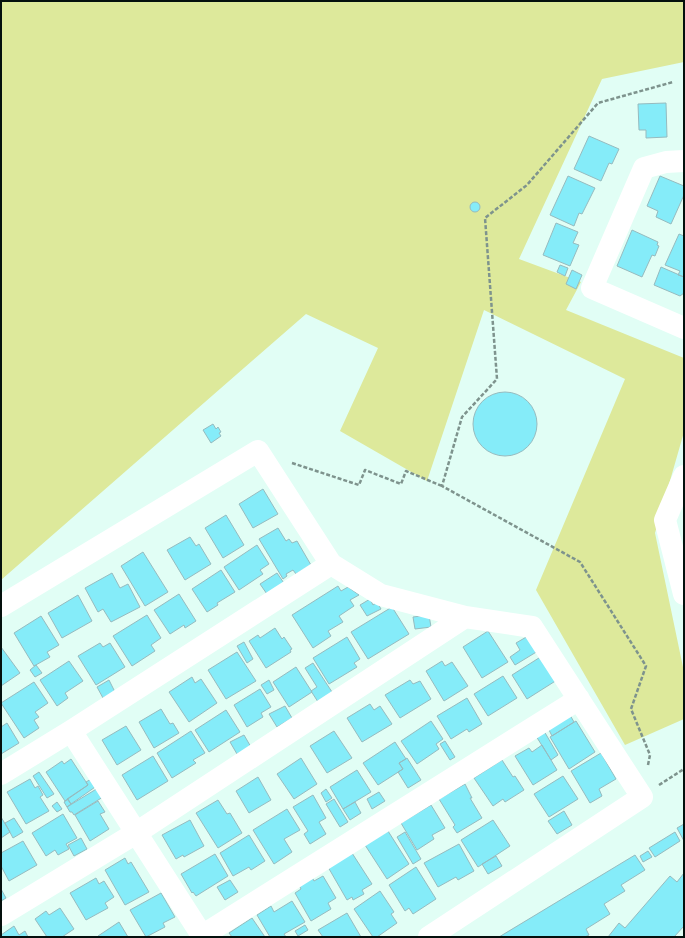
<svg xmlns="http://www.w3.org/2000/svg" width="685" height="938" font-family="'Sofia Sans Condensed',sans-serif">
  <style>
    .green { fill: #dde99b }
    .building { fill: #85ecf9; stroke: #96bbbf }
    .lines { fill: none; stroke-linecap: round; stroke-linejoin: round }
    .path { stroke: #7e938d; stroke-width: 2.5; stroke-dasharray: 4 2; stroke-linecap: butt }
    .minor { stroke: #fff; stroke-width: 22 }
  </style>
  <rect width="100%" height="100%" fill="#e1fef5"/>
  <path class="green" d="M1 1H684V62L602 79 519 259 581 282 566 310 684 358V432L655 533 684 672V719L625 745 536 590 625 379 484 310 427 481 340 431 378 348 306 314 1 580Z"/>
  <path class="building" d="M666 103 667 137 646 138V130H639L638 104Z
    M589 136 619 149 612 164 609 163 601 181 574 169Z
    M568 176 595 188 582 214 579 213 574 226 550 215Z
    M660 176 684 186V195L671 224 656 217 658 211 647 206Z
    M470 207a5 5 0 1 1 10 0a5 5 0 1 1-10 0Z
    M556 223 578 232 573 243 579 245 570 266 543 255Z
    M632 230 658 242 657 245 659 246 655 256 652 255 642 277 617 266Z
    M679 234 684 236V277L678 275 680 271 665 265Z
    M560 265 568 268 565 276 557 272Z
    M661 267 684 277V293L680 296 654 285Z
    M572 270 582 275 576 289 566 284Z
    M473 424a32 32 0 1 1 64 0a32 32 0 1 1-64 0Z
    M213 424 216 429 218 427 221 432 219 433 221 436 211 443 203 430Z
    M263 489 278 514 253 528 239 504Z
    M226 515 244 545 223 558 205 528Z
    M278 528 286 541 289 539 292 543 297 541 311 565 296 574 293 570 286 574 287 576 283 579 259 539Z
    M190 537 196 546 199 544 211 564 185 580 167 550Z
    M257 545 269 564 260 570 263 574 239 590 224 567Z
    M143 552 168 592 145 606 121 566Z
    M221 570 235 592 217 603 218 605 207 612 192 589Z
    M112 573 120 588 128 584 140 607 111 622 103 609 98 612 85 588Z
    M277 573 286 586 269 597 260 584Z
    M338 586 341 591 348 587 359 595 350 600 354 606 339 616 343 622 328 631 331 636 313 648 292 615Z
    M179 594 196 621 185 628 184 625 170 634 154 610Z
    M78 595 92 621 62 638 48 613Z
    M370 599 373 605 377 602 381 609 367 616 360 605Z
    M392 607 409 634 368 659 351 632Z
    M147 615 161 638 151 645 155 651 132 666 113 636Z
    M429 615 431 627 415 629 413 617Z
    M41 616 59 645 47 652 50 657 34 666 14 633Z
    M275 628 282 639 284 637 292 649 290 650 291 652 266 668 249 641 258 635 260 638Z
    M488 631 508 662 482 678 463 647Z
    M528 636 538 651 515 665 510 657 520 650 516 643Z
    M347 637 360 659 354 663 357 667 329 684 313 658Z
    M244 642 253 659 247 663 237 646Z
    M100 643 103 647 110 643 125 667 96 685 78 656Z
    M1 647 20 673 1 686Z
    M237 652 256 681 226 699 208 670Z
    M542 656 557 680 527 699 512 675Z
    M69 661 83 681 65 693 68 698 57 706 40 680Z
    M442 661 445 666 452 662 468 686 444 701 426 671Z
    M313 663 334 695 320 705 311 691 317 687 305 668Z
    M36 665 42 673 35 677 30 670Z
    M296 667 312 692 289 707 273 682Z
    M503 676 517 698 488 716 474 694Z
    M192 677 195 683 201 679 217 703 189 722 169 692Z
    M109 680 115 692 103 698 97 687Z
    M269 680 274 690 267 694 261 685Z
    M410 680 413 684 420 681 431 699 400 718 385 695Z
    M34 682 48 703 35 712 39 717 34 720 39 728 24 738 1 703Z
    M260 689 271 707 261 713 263 717 247 727 234 705Z
    M467 698 482 724 469 732 467 729 451 739 437 716Z
    M370 704 374 710 380 706 392 724 362 742 347 718Z
    M285 706 292 718 277 727 269 714Z
    M161 709 170 724 173 723 179 733 154 748 139 722Z
    M226 710 240 732 209 752 195 730Z
    M570 715 574 722 552 736 548 728Z
    M431 721 443 739 436 744 439 749 417 764 401 741Z
    M576 721 595 752 569 769 550 737Z
    M7 723 19 743 1 754V727Z
    M126 726 141 750 117 765 102 740Z
    M191 731 205 753 193 760 196 763 172 778 157 753Z
    M334 731 352 758 327 773 310 746Z
    M544 731 558 755 551 760 536 736Z
    M244 735 251 747 237 754 230 742Z
    M445 741 455 757 450 760 440 744Z
    M395 742 406 759 399 763 403 769 378 785 363 763Z
    M542 745 557 770 533 785 515 756 529 748 532 752Z
    M601 753 616 779 599 789 602 796 590 803 571 771Z
    M153 756 168 781 137 800 122 775Z
    M301 758 317 784 294 799 277 774Z
    M407 758 421 780 408 788 398 772 403 769 399 763Z
    M71 759 88 785 65 801 46 772 62 761 64 764Z
    M502 760 513 777 515 776 524 790 505 802 503 799 493 806 474 778Z
    M357 770 371 792 343 809 330 787Z
    M39 772 54 794 47 798 33 776Z
    M563 776 578 799 549 817 534 794Z
    M258 777 271 800 249 813 236 791Z
    M93 778 98 785 71 804 67 799 88 785 86 782Z
    M30 779 35 788 38 786 43 795 40 797 49 811 26 824 7 792Z
    M465 784 472 798H470L482 818 457 833 453 827 455 825 439 799Z
    M98 788 103 797 74 815 72 812H70L67 807Z
    M326 789 332 798 326 802 321 793Z
    M379 792 385 801 372 809 367 799Z
    M313 795 326 818 319 822 326 834 310 844 304 834 308 831 293 807Z
    M68 799 71 804 67 807 64 802Z
    M334 799 348 822 340 827 326 804Z
    M218 800 227 814 230 813 242 833 218 848 196 813Z
    M98 801 105 812 100 814 109 829 90 841 75 815Z
    M57 802 62 809 57 812 52 806Z
    M355 802 361 813 350 820 343 809Z
    M431 805 445 828 432 835 434 839 417 850 401 823Z
    M287 809 300 830 284 839 292 852 274 864 253 830Z
    M564 811 572 825 557 834 548 821Z
    M63 814 77 838 66 844 69 849 58 855 55 850 46 856 32 833Z
    M1 817 10 832 1 838Z
    M14 818 23 832 13 838 5 823Z
    M190 820 204 846 184 857 183 855 176 859 162 835Z
    M493 820 510 846 478 867 461 840Z
    M684 824V841L677 828Z
    M388 831 409 864 387 879 365 845Z
    M405 832 421 859 413 864 397 837Z
    M675 832 680 841 655 857 649 848Z
    M249 835 265 861 251 870 249 867 233 876 220 853Z
    M81 838 87 849 74 856 68 845Z
    M23 841 37 865 9 881 1 866V853Z
    M459 844 474 871 458 880 456 877 438 887 424 863Z
    M648 851 652 857 643 862 640 856Z
    M352 853 372 884 362 890 364 894 353 900 352 897 347 900 328 867Z
    M215 854 228 876 196 896 193 892 192 893 181 874Z
    M635 855 645 870 621 885 625 891 604 904 610 914 586 929 589 935 585 937H499Z
    M496 856 502 866 488 874 482 864Z
    M125 858 128 864 131 862 149 892 125 905 105 870Z
    M416 867 436 899 413 914 409 908 405 911 389 885Z
    M684 873V926L674 937H608L619 923 625 928 670 876 677 882Z
    M323 876 336 898 328 903 331 909 311 921 295 893 301 889 299 885 312 877 314 881Z
    M96 878 99 884 104 881 114 897 105 903 108 908 86 920 70 893Z
    M230 880 238 892 225 900 217 887Z
    M1 889 6 898 1 901Z
    M380 891 394 912 391 914 397 923 377 937H373L354 909Z
    M161 893 175 917 163 923 165 927 146 937 130 910Z
    M292 901 305 922 284 934 286 937H270L257 915 271 906 274 912Z
    M60 908 74 929 62 937H47L35 919 46 911 49 915Z
    M347 913 361 937H323L318 930Z
    M252 918 265 937H232L229 933Z
    M119 922 128 937H99L98 936Z
    M305 925 308 930 298 936 295 931Z
    M14 926 19 935 25 931 28 937H1V935Z"/>
  <g class="lines">
    <path class="path" d="M292 463 359 485 365 470 401 484 406 471 442 486
      M648 765 650 755 631 709 646 666 580 562 442 486 462 417 497 379 485 218 527 185 598 103 673 82
      M659 785 684 769"/>
    <path class="minor" d="M684 161 666 162 644 168 592 288 684 328
      M684 476 665 520 684 594
      M1 606 258 451 331 564 381 595 465 617
      M71 731 203 937
      M1 774 71 731 331 564
      M1 915 136 833 465 617 532 627 642 797 429 937
      M200 937 579 699"/>
  </g>
  <rect width="685" height="938" fill="none" stroke="#04100d" stroke-width="4"/>
</svg>
